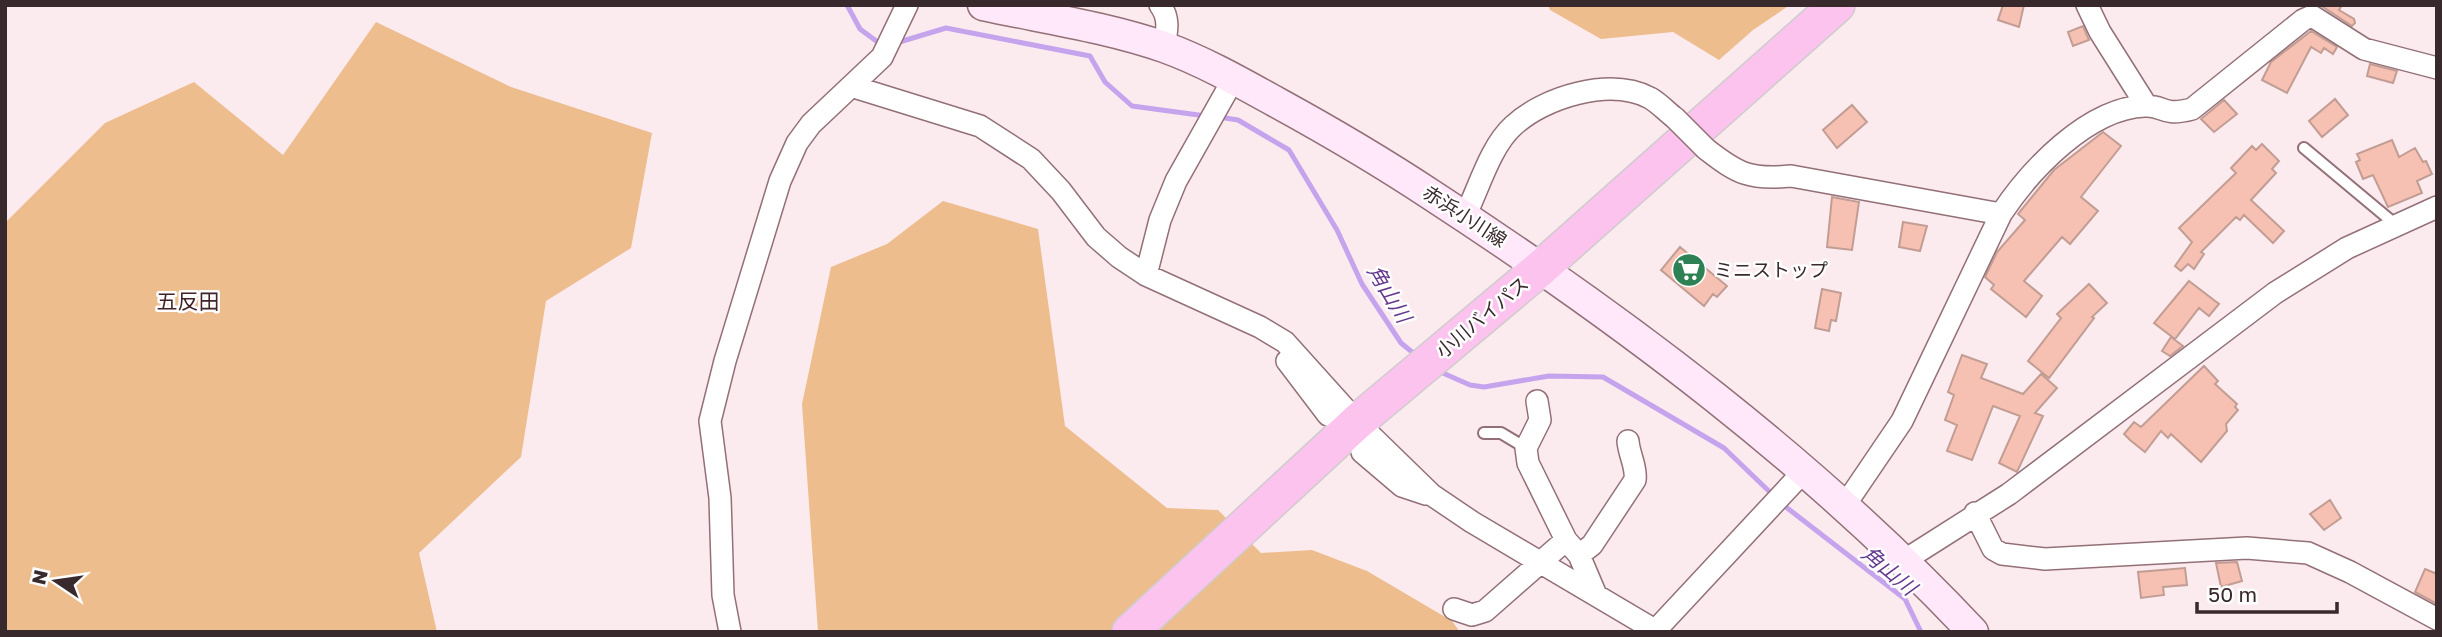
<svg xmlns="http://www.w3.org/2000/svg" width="2442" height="637" font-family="'Golos Text','Noto Sans JP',sans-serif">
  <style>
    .green { fill: #eebd8e }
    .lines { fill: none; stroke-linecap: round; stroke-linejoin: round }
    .stream { stroke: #c5a3ed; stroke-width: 5 }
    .building { fill: #f6c0b2; stroke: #c29d93; stroke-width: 2 }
    .service-casing { stroke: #937077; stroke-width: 14 }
    .minor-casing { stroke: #937077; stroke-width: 24 }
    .secondary-casing { stroke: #937077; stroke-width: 33 }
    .trunk-casing { stroke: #cfcccc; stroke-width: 38 }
    .service { stroke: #fff; stroke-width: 10 }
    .minor { stroke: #fff; stroke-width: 21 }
    .secondary { stroke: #fee8f9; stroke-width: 30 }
    .trunk { stroke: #fbc3ee; stroke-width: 35 }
    .minor-bridge-casing { stroke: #937077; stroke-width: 24; stroke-linecap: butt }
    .minor-bridge { stroke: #fff; stroke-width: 21 }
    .labels { text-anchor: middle; stroke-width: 5; stroke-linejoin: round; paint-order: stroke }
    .street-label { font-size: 19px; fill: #38292c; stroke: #fdfdfd }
    .poi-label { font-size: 19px; fill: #38292c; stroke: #fdfdfd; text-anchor: start }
    .water-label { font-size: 21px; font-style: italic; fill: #65398f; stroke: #fdfdfd }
    .neighbourhood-label { font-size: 21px; fill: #41232a; stroke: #fdfdfd }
  </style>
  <rect width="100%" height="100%" fill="#fbebee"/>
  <path class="green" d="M1548 5H1790L1753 30 1719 60 1673 32 1601 39 1550 10Z
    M376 22 511 87 652 133 631 248 546 301 521 457 419 553 437 632H5V223L105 123 194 82 283 155Z
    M943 201 1038 229 1065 426 1167 508 1218 510 1261 553 1312 550 1367 571 1452 621 1460 632H818L802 404 831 267 887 244Z"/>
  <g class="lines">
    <path class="stream" d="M847 5 860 29 883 46
      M896 43 946 28 1090 56 1105 82 1132 106 1206 116
      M1219 117 1238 120 1289 150 1337 230 1362 284 1401 343 1417 356
      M1436 370 1470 385 1484 387 1549 376 1603 377 1724 448 1775 497
      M1782 504 1905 599 1921 632"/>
  </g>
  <path class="building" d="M2003 5H2024L2019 27 1998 20Z
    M2320 5H2342L2339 10 2354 19 2355 23 2352 26Z
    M2083 26 2089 40 2073 46 2068 32Z
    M2311 31 2337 47 2333 54 2324 48 2321 53 2311 47 2287 93 2262 80 2271 62Z
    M2370 64 2397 71 2393 83 2367 76Z
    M2335 99 2348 115 2322 137 2309 121Z
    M2224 100 2237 114 2214 132 2201 119Z
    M1852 105 1867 122 1837 148 1823 130Z
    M2103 132 2121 146 2081 197 2098 211 2070 244 2062 237 2024 281 2042 296 2026 317 1991 289 1994 285 1985 277 1997 252 2025 220 2018 214 2054 170Z
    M2392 140 2399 157 2415 148 2423 162 2426 161 2432 174 2417 181 2422 193 2388 207 2373 175 2363 179 2356 162 2360 160 2357 154Z
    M2262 144 2279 161 2272 169 2276 173 2251 200 2284 231 2273 243 2244 215 2240 220 2236 217 2201 252 2204 254 2194 269 2188 264 2181 271 2175 266 2192 242 2179 228 2236 173 2231 168 2252 146 2256 150Z
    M1832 197 1859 202 1852 250 1827 247Z
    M1903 222 1927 226 1920 251 1899 247Z
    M1680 247 1727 286 1717 297 1713 294 1704 306 1661 270Z
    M2189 281 2219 304 2209 316 2199 308 2175 339 2154 323Z
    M2089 284 2107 303 2092 317 2094 318 2049 378 2028 361 2061 318 2057 314Z
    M1822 289 1841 293 1836 321 1831 320 1829 331 1815 328Z
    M2171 337 2183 346 2170 356 2162 351Z
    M1962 355 1987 364 1981 378 2023 394 2041 374 2057 388 2035 413 2043 416 2017 472 1999 463 2020 416 1993 406 1972 460 1947 451 1957 425 1945 420 1954 395 1948 392Z
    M2204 366 2218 381 2215 384 2237 404 2235 407 2238 410 2226 424 2227 431 2201 462 2171 434 2168 438 2161 431 2145 452 2130 440 2124 434 2134 422 2141 427Z
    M2330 500 2341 518 2324 530 2310 514Z
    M2237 562 2242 581 2221 587 2216 563Z
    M2185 568 2187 585 2163 587 2164 595 2141 598 2138 572Z
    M2425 569 2437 574V604L2415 592Z"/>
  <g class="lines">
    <g class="service-casing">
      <path id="service" d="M2304 148 2395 224
        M1484 433H1501L1526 448"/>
    </g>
    <g class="minor-casing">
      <path id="minor" d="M1160 5C1170 18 1167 31 1164 47
        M2087 5 2100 32 2146 105
        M854 87 980 126 1031 159 1061 191 1096 237 1119 257 1146 275 1260 327 1285 342 1357 422 1432 495 1472 522 1658 632
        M1706 149C1738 174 1750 180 1791 176L2001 214
        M1465 216C1479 188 1490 147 1513 126 1544 97 1610 77 1650 98 1659 103 1667 112 1675 118
        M1146 275 1160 220 1176 181 1234 78
        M1287 361 1328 415
        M1537 401 1540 420 1526 448 1528 463 1566 540 1579 555 1596 595
        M1362 452 1402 486 1426 494
        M1845 505 1902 421 2001 214C2030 170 2088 108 2145 106 2164 105 2162 117 2192 109L2303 20 2312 16 2364 49 2437 68
        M1975 513 1993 549 2002 554 2045 559 2247 548 2308 553 2350 572 2437 619
        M1579 555 1592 545 1635 480C1637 467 1629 455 1628 441
        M1905 560 2009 494 2275 293 2347 248 2437 207
        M1454 609 1472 615 1485 611 1566 540
        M730 632 723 595 720 498 710 421 725 361 780 181 797 143 811 124 882 57 907 5
        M1654 632 1805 470"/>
    </g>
    <g class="secondary-casing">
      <path id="secondary" d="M983 5C1043 18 1106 27 1164 47 1203 61 1240 82 1276 102 1329 131 1380 161 1430 194 1625 321 1814 463 1973 632"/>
    </g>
    <g class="trunk-casing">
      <path id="trunk" d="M1130 632 1357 422 1542 267 1837 5"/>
    </g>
    <use href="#service" class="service"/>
    <use href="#minor" class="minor"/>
    <use href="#secondary" class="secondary"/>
    <use href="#trunk" class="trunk"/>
    <g class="minor-bridge-casing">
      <path id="minor-bridge" d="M1675 118 1706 149"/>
    </g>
    <use href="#minor-bridge" class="minor-bridge"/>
  </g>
  <defs>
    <g id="supermarket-disc" transform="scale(1.75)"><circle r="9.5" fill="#2d8154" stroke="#fdfdfd"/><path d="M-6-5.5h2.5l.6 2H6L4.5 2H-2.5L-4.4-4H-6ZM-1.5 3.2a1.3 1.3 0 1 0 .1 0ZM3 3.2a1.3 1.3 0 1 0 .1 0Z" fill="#fff"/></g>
  </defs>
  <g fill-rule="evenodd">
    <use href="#supermarket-disc" x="1689" y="270"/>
  </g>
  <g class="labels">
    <g class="street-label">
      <text transform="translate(1465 216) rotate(33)" y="7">赤浜小川線</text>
      <text transform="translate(1482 317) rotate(-40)" y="7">小川バイパス</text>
    </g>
    <g class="poi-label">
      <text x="1714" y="277">ミニストップ</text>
    </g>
    <g class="water-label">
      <text transform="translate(1389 294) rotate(59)" y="7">角山川</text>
      <text transform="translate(1889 571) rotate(40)" y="7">角山川</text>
    </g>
    <g class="neighbourhood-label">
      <text x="188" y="309">五反田</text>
    </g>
  </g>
  <rect width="2442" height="637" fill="none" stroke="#38292c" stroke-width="14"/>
  <g transform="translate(56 581) rotate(283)" stroke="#fdfdfd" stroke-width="5" paint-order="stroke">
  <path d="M0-5L12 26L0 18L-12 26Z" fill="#38292c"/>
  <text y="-10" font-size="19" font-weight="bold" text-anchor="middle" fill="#38292c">N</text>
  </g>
  <path d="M2197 602v10h140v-10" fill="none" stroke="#38292c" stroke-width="3.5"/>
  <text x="2208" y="602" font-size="21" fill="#38292c" stroke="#fdfdfd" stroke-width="5" paint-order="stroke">50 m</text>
</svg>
